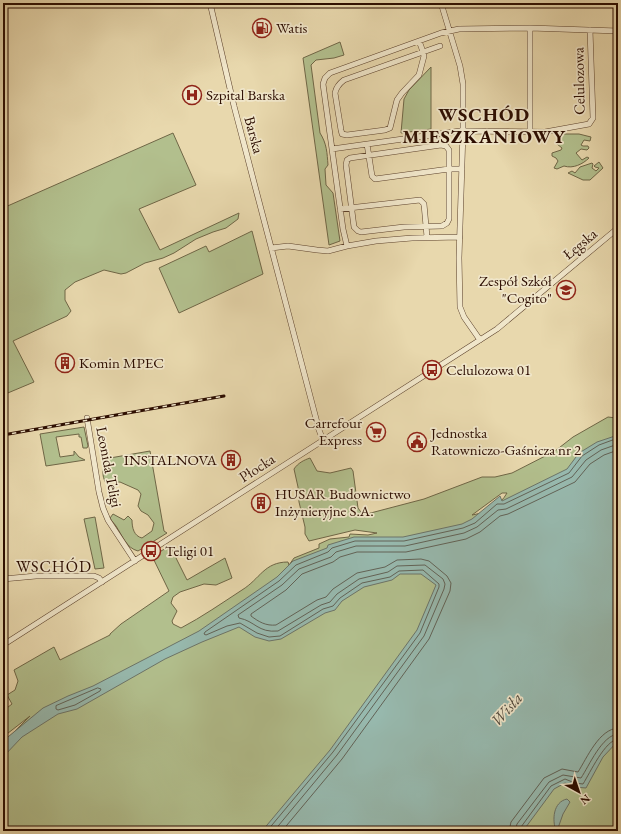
<svg xmlns="http://www.w3.org/2000/svg" width="621" height="834" font-family="'EB Garamond',serif">
  <style>
    .green { fill: #b2bf8d; stroke: #6f6646; fill-rule: evenodd }
    .water { fill: #97b9ae; stroke: #6c7468 }
    .lines { fill: none; stroke-linecap: round; stroke-linejoin: round }
    .shore { stroke: #626357; stroke-width: 1 }
    .minor-casing { stroke: #5b402b; stroke-width: 6 }
    .minor { stroke: #f0e6ca; stroke-width: 5 }
    .rail-casing { stroke: #2c0d00; stroke-width: 3 }
    .rail { stroke: #f0e6ca; stroke-width: 1.5; stroke-dasharray: 4.5; stroke-linecap: butt }
    .labels { text-anchor: middle; stroke-width: 3.5; stroke-linejoin: round; paint-order: stroke }
    .poi-label { font-size: 15px; fill: #2c0d00; stroke: #f0e6ca; text-anchor: start }
    .street-label { font-size: 15px; fill: #2c0d00; stroke: #f0e6ca }
    .neighbourhood-label { font-size: 16px; letter-spacing: 1px; fill: #2c0d00; stroke: #f0e6ca }
    .water-label { font-size: 16px; font-style: italic; fill: #51493d; stroke: #f0e6ca }
    .district-label { font-size: 19px; font-weight: bold; letter-spacing: 1px; fill: #2c0d00; stroke: #f0e6ca }
  </style>
  <rect width="100%" height="100%" fill="#e8d8ad"/>
  <filter id="stains"><feTurbulence type="fractalNoise" baseFrequency=".005" numOctaves="4"/><feColorMatrix values="0 0 0 0 .2 0 0 0 0 .09 0 0 0 0 .02 0 0 0 .5 -.17"/></filter>
  <radialGradient id="worn" r=".72"><stop offset=".6" stop-color="#630" stop-opacity="0"/><stop offset="1" stop-color="#630" stop-opacity=".3"/></radialGradient>
  <path class="green" d="M340 42 344 55 334 58 316 60 311 65 320 133C327 144 327 153 328 165L325 169 326 185 333 193 340 241 329 245 303 58Z
    M431 67V129L401 133 404 99 409 90Z
    M173 133 196 185 139 209 160 250 239 213 238 219 226 228 213 232 196 239 174 253 163 258 145 263 126 273 121 274 104 270 75 282 65 290V300L71 311 67 316 13 341 34 382 3 395V208Z
    M557 134H579L591 137 590 141 584 140 581 145 583 146H588L589 148 587 150 581 149 576 153 582 160 587 157 589 158C583 164 573 169 564 166L557 169 554 168 558 161 556 158 552 156V153L561 150 562 148 557 144 560 139 556 136Z
    M599 162 603 168 590 180H583L568 173 572 171 575 173 580 167 592 163 593 164 592 168 596 171 599 168 595 167 594 166Z
    M252 231 263 274 179 313 159 268 206 246 209 252Z
    M608 417 616 418 618 420V831H3V743L30 716 3 737V711L12 704 7 695 15 690 18 681 14 670 54 647 60 660 110 635V634L121 624 169 591 152 556 170 546 187 580 225 558 232 578 216 585 204 584 180 592 173 597 171 603 177 611 172 621 173 624 181 628C202 617 222 603 242 590 260 579 264 562 288 562L289 565 294 558 319 548V544L330 539 349 537 350 534 368 535 377 533 355 530 309 541 305 534V527L299 502 298 487 294 469C298 463 304 460 310 458L317 471 330 473 351 468 353 471 358 508 363 515 424 499 482 477H495L512 473 555 451 573 437ZM502 493H507C500 506 485 513 472 515Z
    M84 427 88 446 87 448H83L81 437H79V434L56 437 60 457 74 455V451L79 457 85 460 46 466 40 434Z
    M150 451 164 531 167 533 138 551C126 548 122 535 116 526 114 523 111 521 110 518L113 514 124 520 128 516 132 520C132 528 134 536 142 538L152 531 154 523 148 515 141 511 138 506 141 494 138 490 120 482 106 483C101 475 103 469 106 460L110 458Z
    M95 517 104 568 95 569 84 519Z"/>
  <path class="water" d="M618 433V741L603 757 586 788 574 787 565 783 554 789 523 831H262L330 750 417 630 436 585 421 574H400L392 580 364 587 342 601 335 610 325 613 281 639 269 641 255 637 239 627 202 642 165 659 77 709 58 714 22 737 3 757V741L43 708 68 696 93 686 199 631 277 577 293 561 327 548 328 545 354 537H403L462 524 472 519 500 496 502 501 567 469 579 453 597 442 615 436Z
    M567 799 570 802 563 814 557 831H556C552 820 553 802 567 799Z"/>
  <g class="lines">
    <path class="shore" d="M98 688 101 689 100 691 75 705 58 710 56 709V706Z
      M267 831 333 752 420 633 439 587V584L423 570 399 571 390 577 362 583 340 598 333 606 323 609 280 636 269 637 257 633 240 623 227 626 206 635 204 634 205 632 279 581 296 565 328 552 332 548 355 541H404L463 528 475 523 497 504H504L569 473 582 456 599 445 618 438
      M274 831 337 755 424 636 444 589 445 584 443 579 425 565 397 566 388 572 359 579 337 594 330 602 321 605 278 631C258 633 255 621 239 618L238 615 282 585 299 569 331 557 336 552 356 546H405L464 533 477 527 498 510 506 509 572 477 586 460 601 450 618 444
      M282 831 342 759 429 639 450 591 451 583 447 576 429 561 421 559 397 560 385 567 357 573 333 589 326 597 317 600 276 625C266 626 259 622 251 616V614L286 590 302 574 333 562 340 557 357 552H406L466 539 480 532 500 516 508 514 575 482 590 464 604 455 618 450
      M509 831 511 822 544 778 562 769 578 772C587 758 599 729 618 728
      M515 831 517 824 549 782 563 775 581 778C589 766 602 735 618 734
      M520 831 521 827 551 786 565 779 575 783 583 784C590 773 605 740 618 739"/>
    <g class="minor-casing">
      <path id="minor" d="M210 3 234 106 319 430 323 440
        M441 3 460 66 463 84V131L459 258 460 307 464 317 480 340
        M530 28V132
        M419 41C421 46 423 51 424 56L419 75 402 93 397 100 390 128 385 130 347 135 342 134 341 130 335 93C336 88 340 83 344 80L440 46
        M367 144 372 176 375 179 449 169
        M441 145 446 146 449 150V219L447 223 442 226 404 227 361 232 358 231 354 227 346 165 347 160 350 158Z
        M332 149 323 84 325 78 330 73 441 33 459 29 530 28 618 31
        M449 169H462
        M340 209 420 200 424 204 427 237
        M347 246 343 229 332 149 460 131 545 132 589 124 593 118 590 30
        M271 248 288 246 317 250 328 251 347 246 376 241 412 238 460 237
        M87 418 99 492 103 508 108 520 135 561
        M3 579 36 576H94L99 578 102 582
        M3 645 497 329 618 228"/>
    </g>
    <use href="#minor" class="minor"/>
    <g class="rail-casing">
      <path id="rail" d="M3 435 224 396"/>
    </g>
    <use href="#rail" class="rail"/>
  </g>
  <defs>
    <g id="fuel-ring" transform="scale(1)"><circle r="9.5" fill="#f0e6ca" stroke="#8f2418" stroke-width="1.5"/><path d="M-5.5-6h7V0h2V4h1.3V-2.5L3-4.5l.8-.8L6-3V5H2.5V1h-1V6h-7ZM-4.2-4.7v3.2H.2V-4.7Z" fill="#8f2418"/></g>
    <g id="hospital-ring" transform="scale(1)"><circle r="9.5" fill="#f0e6ca" stroke="#8f2418" stroke-width="1.5"/><path d="M-5-5h3v3.5h4V-5h3V5h-3V1.5h-4V5h-3Z" fill="#8f2418"/></g>
    <g id="school-ring" transform="scale(1)"><circle r="9.5" fill="#f0e6ca" stroke="#8f2418" stroke-width="1.5"/><path d="M0-5L7-2L0 1L-7-2ZM-4 1L0 2.5L4 1V4Q0 6-4 4Z" fill="#8f2418"/></g>
    <g id="building-ring" transform="scale(1)"><circle r="9.5" fill="#f0e6ca" stroke="#8f2418" stroke-width="1.5"/><path d="M-4-6H4V6H1V3H-1V6H-4ZM-2.5-4.3h1.7v1.8h-1.7ZM.8-4.3h1.7v1.8H.8ZM-2.5-1h1.7V.8h-1.7ZM.8-1h1.7V.8H.8Z" fill="#8f2418"/></g>
    <g id="bus-ring" transform="scale(1)"><circle r="9.5" fill="#f0e6ca" stroke="#8f2418" stroke-width="1.5"/><path d="M-5-6H5V4H4V6H2V4H-2V6H-4V4H-5ZM-3.5-4V0h7V-4ZM-3.5 1.2v1.5H-2V1.2ZM2 1.2v1.5H3.5V1.2Z" fill="#8f2418"/></g>
    <g id="supermarket-ring" transform="scale(1)"><circle r="9.5" fill="#f0e6ca" stroke="#8f2418" stroke-width="1.5"/><path d="M-6-5.5h2.5l.6 2H6L4.5 2H-2.5L-4.4-4H-6ZM-1.5 3.2a1.3 1.3 0 1 0 .1 0ZM3 3.2a1.3 1.3 0 1 0 .1 0Z" fill="#8f2418"/></g>
    <g id="civic-ring" transform="scale(1)"><circle r="9.5" fill="#f0e6ca" stroke="#8f2418" stroke-width="1.5"/><path d="M-.6-6.5H3V-4.5H.6V-3L4-1V1h2V6H-6V1h2V-1L-.6-3ZM-1.2 2.5V6h2.4V2.5Z" fill="#8f2418"/></g>
  </defs>
  <g fill-rule="evenodd">
    <use href="#fuel-ring" x="262" y="28"/>
    <use href="#hospital-ring" x="192" y="95"/>
    <use href="#school-ring" x="566" y="290"/>
    <use href="#building-ring" x="65" y="363"/>
    <use href="#bus-ring" x="432" y="370"/>
    <use href="#supermarket-ring" x="376" y="432"/>
    <use href="#civic-ring" x="417" y="442"/>
    <use href="#building-ring" x="231" y="460"/>
    <use href="#building-ring" x="261" y="503"/>
    <use href="#bus-ring" x="151" y="551"/>
  </g>
  <g class="labels">
    <g class="poi-label">
      <text x="276" y="33">Watis</text>
      <text x="206" y="100">Szpital Barska</text>
      <text x="552" y="286" text-anchor="end">Zespół Szkół<tspan x="552" dy="17">"Cogito"</tspan></text>
      <text x="79" y="368">Komin MPEC</text>
      <text x="446" y="375">Celulozowa 01</text>
      <text x="362" y="428" text-anchor="end">Carrefour<tspan x="362" dy="17">Express</tspan></text>
      <text x="431" y="438">Jednostka<tspan x="431" dy="17">Ratowniczo-Gaśnicza nr 2</tspan></text>
      <text x="217" y="465" text-anchor="end">INSTALNOVA</text>
      <text x="275" y="499">HUSAR Budownictwo<tspan x="275" dy="17">Inżynieryjne S.A.</tspan></text>
      <text x="165" y="556">Teligi 01</text>
    </g>
    <g class="street-label">
      <text transform="translate(579 81) rotate(-91)" y="5">Celulozowa</text>
      <text transform="translate(254 135) rotate(75)" y="5">Barska</text>
      <text transform="translate(580 244) rotate(-40)" y="5">Łęgska</text>
      <text transform="translate(109 467) rotate(79)" y="5">Leonida Teligi</text>
      <text transform="translate(257 468) rotate(-33)" y="5">Płocka</text>
    </g>
    <g class="neighbourhood-label">
      <text x="54" y="572">WSCHÓD</text>
    </g>
    <g class="water-label">
      <text transform="translate(506 709) rotate(-48)" y="6">Wisła</text>
    </g>
    <g class="district-label">
      <text x="484" y="121">WSCHÓD<tspan x="484" dy="22">MIESZKANIOWY</tspan></text>
    </g>
  </g>
  <rect width="621" height="834" fill="none" stroke="#e8d8ad" stroke-width="16"/>
  <rect x="4" y="4" width="613" height="826" fill="none" stroke="#2c0d00" stroke-width="2"/>
  <rect x="8" y="8" width="605" height="818" fill="none" stroke="#2c0d00"/>
  <g transform="translate(579 792) rotate(140)" stroke="#f0e6ca" stroke-width="3" paint-order="stroke">
  <path d="M0-3L7 15L0 10L-7 15Z" fill="#2c0d00"/>
  <text y="-6" font-size="11" font-weight="bold" text-anchor="middle" fill="#2c0d00">N</text>
  </g>
  <rect width="100%" height="100%" filter="url(#stains)"/>
  <rect width="100%" height="100%" fill="url(#worn)"/>
</svg>
